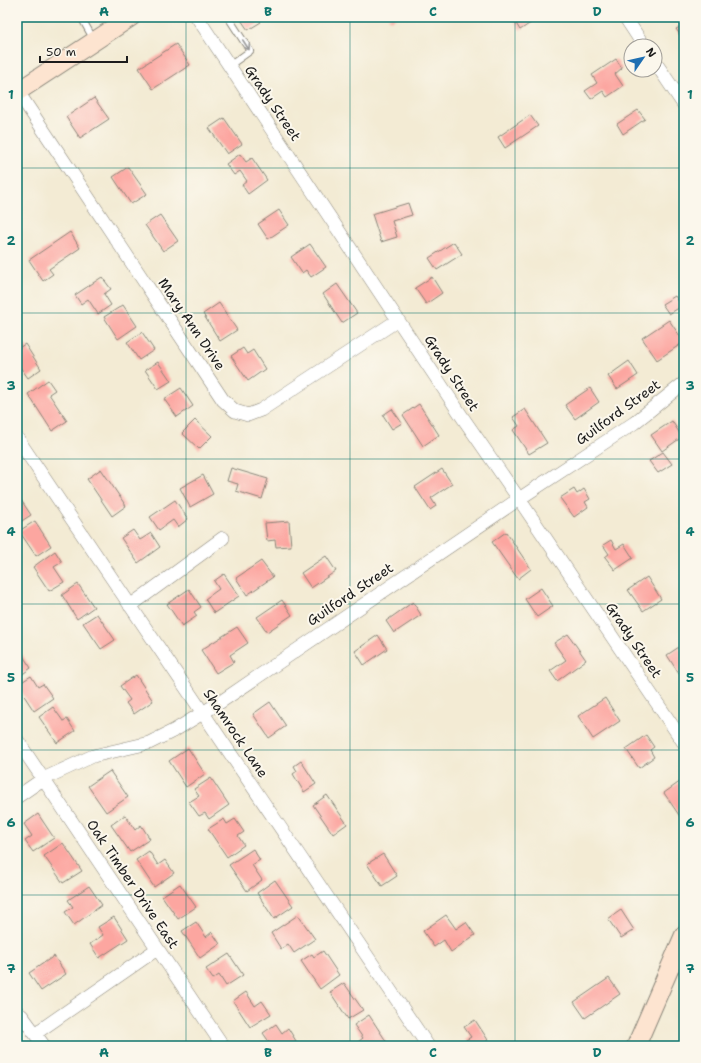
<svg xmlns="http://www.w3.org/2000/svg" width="701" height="1063" font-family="'Shantell Sans',sans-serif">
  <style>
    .building { fill: #fca6a0 }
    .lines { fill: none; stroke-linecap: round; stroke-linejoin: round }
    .lane-casing { stroke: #888478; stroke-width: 8 }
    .street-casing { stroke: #888478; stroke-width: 14 }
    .secondary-casing { stroke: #888478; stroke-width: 20 }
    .lane { stroke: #fff; stroke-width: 6 }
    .street { stroke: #fff; stroke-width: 13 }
    .secondary { stroke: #fde4d0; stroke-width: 18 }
    .oneway { stroke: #999 }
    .grid { fill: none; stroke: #0f766e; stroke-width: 1; stroke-opacity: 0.55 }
    .labels { text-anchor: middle; stroke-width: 4; stroke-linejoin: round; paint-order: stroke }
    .street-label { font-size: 14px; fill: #1c1c1c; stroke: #fbf7ec }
    .neatline { fill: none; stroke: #0f766e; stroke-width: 1.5 }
    .grid-label { font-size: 13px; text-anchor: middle; font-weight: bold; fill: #0f766e }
  </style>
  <rect width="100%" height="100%" fill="#fbf7ec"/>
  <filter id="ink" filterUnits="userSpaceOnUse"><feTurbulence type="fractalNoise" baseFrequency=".025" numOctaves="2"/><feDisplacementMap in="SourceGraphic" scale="8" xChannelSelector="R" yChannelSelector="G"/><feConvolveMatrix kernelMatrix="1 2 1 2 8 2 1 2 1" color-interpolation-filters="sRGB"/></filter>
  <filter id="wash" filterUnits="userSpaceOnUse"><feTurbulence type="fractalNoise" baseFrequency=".012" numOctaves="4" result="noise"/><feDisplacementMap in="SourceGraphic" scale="16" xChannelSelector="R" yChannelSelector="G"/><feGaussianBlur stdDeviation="0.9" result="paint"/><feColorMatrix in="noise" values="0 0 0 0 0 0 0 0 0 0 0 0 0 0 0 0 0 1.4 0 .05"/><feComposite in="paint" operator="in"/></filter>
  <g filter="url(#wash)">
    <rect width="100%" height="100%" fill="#f3ebd4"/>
    <g id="blocks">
      <path class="building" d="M239 17H257L261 22 248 30Z
        M388 17H396L391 21Z
        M512 17H529L532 22 520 30Z
        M679 17H684V34L681 36 676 29 682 26 677 18Z
        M176 44 190 65 153 89 139 68Z
        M616 59 622 68 615 74 623 86 607 97 603 91 591 99 585 91 597 83 592 75Z
        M94 98 109 119 80 138 66 117Z
        M638 110 645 119 623 134 617 124Z
        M530 115 538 126 505 148 498 137Z
        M224 118 242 144 227 154 209 128Z
        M240 154 246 162 252 158 267 180 248 194 242 185 247 181 240 171 234 175 226 164Z
        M128 167 147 194 131 204 113 177Z
        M408 203 412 215 392 221 397 237 381 242 372 214Z
        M279 210 289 225 268 239 258 224Z
        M160 215 178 241 163 251 145 225Z
        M70 232 80 248 49 269 53 274 43 281 29 260Z
        M454 242 462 254 437 270 429 258Z
        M310 244 326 267 311 277 306 270 302 273 291 257Z
        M102 277 111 289 104 294 111 305 98 314 88 299 81 304 75 295Z
        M432 277 442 293 426 304 415 288Z
        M337 284 357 313 342 323 323 294Z
        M675 296 682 306 669 314 662 304Z
        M219 303 237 330 220 341 203 314Z
        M123 305 137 326 118 339 104 317Z
        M669 320 684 342 657 360 642 338Z
        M142 332 154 350 139 360 127 342Z
        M25 344 41 369 28 378 18 364 17 365V349Z
        M243 348 247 354 253 350 265 369 248 381 231 356Z
        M629 361 638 375 617 389 608 376Z
        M158 362 171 381 158 389 145 370Z
        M48 380 55 390 49 394 67 421 52 431 28 394Z
        M181 388 193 406 177 417 164 399Z
        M590 388 599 402 575 419 565 405Z
        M419 404 439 435 423 446 403 415Z
        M392 409 402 423 392 429 383 415Z
        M525 409 547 443 529 454 513 430 519 426 513 417Z
        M195 420 212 436 199 449 182 433Z
        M672 421 682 437 662 451 651 435Z
        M663 452 672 464 658 473 649 461Z
        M231 468 268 479 262 499 236 491 238 484 227 481Z
        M101 469 126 506 112 516 87 479Z
        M442 469 452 484 431 498 436 506 430 510 415 487Z
        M203 475 213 494 190 507 180 488Z
        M574 489 577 494 584 489 590 499 585 502 588 507 574 517 560 498Z
        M17 494 31 515 17 524Z
        M175 500 188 519 178 527 173 520 159 530 150 517Z
        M35 521 51 546 36 556 19 531Z
        M289 521 291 546 276 547 275 540 267 541 265 523Z
        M133 530 140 540 151 533 160 547 138 563 121 538Z
        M506 532 531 569 518 579 492 542Z
        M611 540 616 549 624 544 633 558 615 570 605 557 609 554 603 545Z
        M55 551 62 562 54 567 64 582 49 591 33 567Z
        M326 556 336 571 311 588 301 573Z
        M261 561 273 577 247 595 236 578Z
        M224 574 239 596 214 613 205 599 219 589 214 581Z
        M647 577 661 599 643 611 628 590Z
        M78 584 94 607 77 619 62 595Z
        M541 588 553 606 537 617 525 599Z
        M189 589 201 607 194 612 197 616 182 626 167 604Z
        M282 600 292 615 267 632 257 617Z
        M413 602 421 615 394 633 386 621Z
        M97 614 115 640 101 649 83 623Z
        M237 627 248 643 230 655 234 662 216 673 201 650Z
        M568 634 586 660 557 681 550 671 566 660 554 643Z
        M378 635 387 649 364 665 355 651Z
        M17 647 31 668 17 678Z
        M679 647 684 654V671L679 674 667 655Z
        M136 675 153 701 134 714 126 703 130 700 120 686Z
        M31 676 38 687 43 684 53 698 34 711 17 685Z
        M605 698 620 721 593 739 578 716Z
        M270 702 286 726 269 738 253 714Z
        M53 707 63 721 67 719 75 731 57 743 39 717Z
        M646 735 654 747 650 750 654 757 639 768 626 749Z
        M188 748 205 774 186 787 169 761Z
        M301 761 316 784 304 792 293 774 297 771 294 766Z
        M110 771 128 797 106 812 88 786Z
        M211 778 229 805 209 819 205 813 199 816 189 802 199 796 194 789Z
        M681 781 684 784V816L681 818 664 793Z
        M327 795 347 824 333 834 313 805Z
        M38 814 54 838 33 852 25 841 32 836 24 824Z
        M125 815 135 830 141 825 150 839 130 852 111 825Z
        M224 819 227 824 235 819 244 832 238 836 244 845 227 857 208 829Z
        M63 843 82 871 63 883 44 856Z
        M253 849 260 860 252 865 262 880 247 891 229 865Z
        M149 851 158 865 165 860 174 873 154 887 136 860Z
        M383 854 397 876 382 886 367 864Z
        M275 880 293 906 274 919 257 893Z
        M180 884 196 907 178 919 162 896Z
        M89 886 102 905 74 925 65 912 73 907 68 900Z
        M621 910 634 930 621 938 608 919Z
        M298 915 315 939 294 953 288 944 281 949 271 933Z
        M446 915 456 929 466 922 475 935 451 952 444 940 434 947 423 931Z
        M114 917 128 939 99 958 90 944 103 935 98 927Z
        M196 922 206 937 212 932 220 944 200 958 182 931Z
        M323 951 339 975 320 989 301 961 312 954 314 957Z
        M229 954 243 975 226 986 219 975 213 979 206 969Z
        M54 956 66 974 41 991 29 973Z
        M609 978 620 994 585 1018 574 1002Z
        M344 983 363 1010 348 1019 330 992Z
        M246 992 255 1006 262 1001 271 1014 250 1027 233 1001Z
        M369 1015 386 1041 378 1046H360L358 1042 363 1038 354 1025Z
        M475 1020 488 1040 479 1046H471L466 1040 471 1037 464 1027Z
        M276 1024 282 1033 288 1028 296 1041 290 1045 291 1046H272L263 1033Z"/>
    </g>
  </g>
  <g filter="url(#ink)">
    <use href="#blocks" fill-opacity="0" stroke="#888478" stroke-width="1"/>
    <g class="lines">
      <g class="lane-casing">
        <path id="lane" d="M81 17 94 40
          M228 17 250 51 229 66"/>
      </g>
      <g class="street-casing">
        <path id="street" d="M197 17 463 418 519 499 684 743
          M625 17 644 46
          M655 62 684 105
          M18 92 223 400 235 411 248 415 261 410 398 320
          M17 438 428 1046
          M130 606 223 538
          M17 740 223 1046
          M17 797 43 779 93 756 149 743 175 730 222 701 519 499 634 423 684 383
          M17 1012 22 1016 44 1046
          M36 1033 157 949"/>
      </g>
      <g class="secondary-casing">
        <path id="secondary" d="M17 92 131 17
          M636 1046 684 935"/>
      </g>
      <use href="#lane" class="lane"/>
      <use href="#street" class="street"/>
      <use href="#secondary" class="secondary"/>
    </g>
    <defs><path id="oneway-shaft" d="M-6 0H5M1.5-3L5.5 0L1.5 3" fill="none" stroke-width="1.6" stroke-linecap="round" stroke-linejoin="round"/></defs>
    <use class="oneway" href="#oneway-shaft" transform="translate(246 45) rotate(57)"/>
  </g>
  <path class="grid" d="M186 17V1046M350 17V1046M515 17V1046M17 168H684M17 313H684M17 459H684M17 604H684M17 750H684M17 895H684"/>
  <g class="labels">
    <g class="street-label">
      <text transform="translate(273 103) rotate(56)" y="5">Grady Street</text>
      <text transform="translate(192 324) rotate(56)" y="5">Mary Ann Drive</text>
      <text transform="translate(452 373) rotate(57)" y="5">Grady Street</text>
      <text transform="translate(618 412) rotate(-36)" y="5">Guilford Street</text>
      <text transform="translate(350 594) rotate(-34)" y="5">Guilford Street</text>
      <text transform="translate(634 640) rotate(56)" y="5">Grady Street</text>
      <text transform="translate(236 733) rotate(56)" y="5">Shamrock Lane</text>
      <text transform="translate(133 884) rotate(56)" y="5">Oak Timber Drive East</text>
    </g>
  </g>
  <rect width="701" height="1063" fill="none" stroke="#fbf7ec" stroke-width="44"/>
  <g transform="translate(643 58) rotate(56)"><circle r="19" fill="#fbf7ec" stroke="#a29f99"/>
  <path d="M0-3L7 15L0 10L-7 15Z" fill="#1f6fb2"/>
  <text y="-6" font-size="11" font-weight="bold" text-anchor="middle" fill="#1c1c1c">N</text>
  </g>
  <path d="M40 56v6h87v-6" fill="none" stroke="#1c1c1c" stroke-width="2"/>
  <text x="46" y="56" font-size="12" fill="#1c1c1c" stroke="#fbf7ec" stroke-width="3" paint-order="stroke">50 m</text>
  <rect x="22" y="22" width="657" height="1019" class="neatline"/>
  <g class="grid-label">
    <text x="104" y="16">A</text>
    <text x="268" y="16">B</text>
    <text x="433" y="16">C</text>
    <text x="597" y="16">D</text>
    <text x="11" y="99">1</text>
    <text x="690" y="99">1</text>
    <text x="11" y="245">2</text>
    <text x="690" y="245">2</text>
    <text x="11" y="390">3</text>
    <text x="690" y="390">3</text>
    <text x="11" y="536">4</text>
    <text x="690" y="536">4</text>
    <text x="11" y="682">5</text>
    <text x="690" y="682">5</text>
    <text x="11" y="827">6</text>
    <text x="690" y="827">6</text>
    <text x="11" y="973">7</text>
    <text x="690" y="973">7</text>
    <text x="104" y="1057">A</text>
    <text x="268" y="1057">B</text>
    <text x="433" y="1057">C</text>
    <text x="597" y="1057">D</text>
  </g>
</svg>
